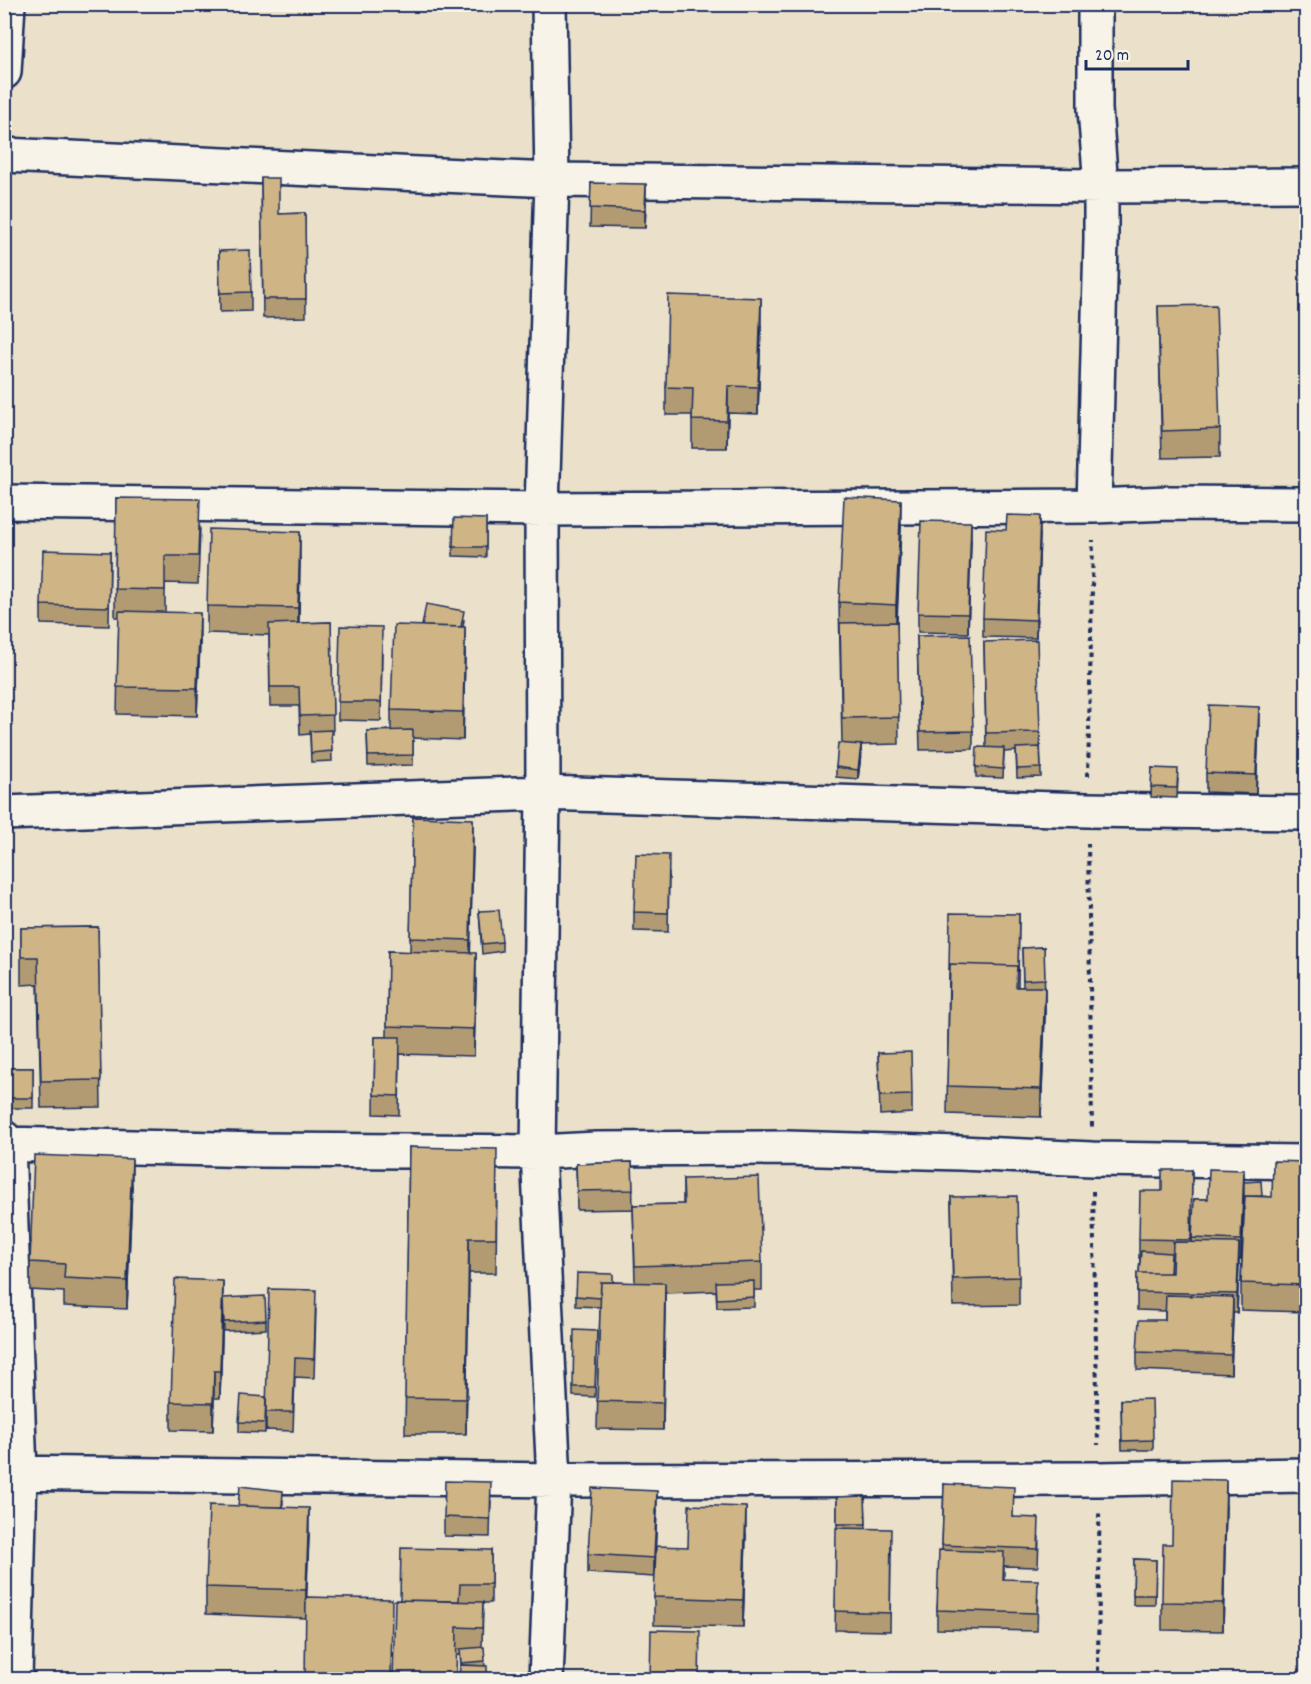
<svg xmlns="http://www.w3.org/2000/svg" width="1311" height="1684" font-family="Dekko,sans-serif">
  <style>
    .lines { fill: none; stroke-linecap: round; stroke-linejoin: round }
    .minor-casing { stroke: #1b2f5e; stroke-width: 38 }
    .path { stroke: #1b2f5e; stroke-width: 4; stroke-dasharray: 4.5 4.5; stroke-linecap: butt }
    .minor { stroke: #f7f3e8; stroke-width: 33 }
    .wall { fill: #b29b72; stroke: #1b2f5e; stroke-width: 1.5; fill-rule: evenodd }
    .shaded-wall { fill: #917e5d; stroke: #1b2f5e; stroke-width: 1.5 }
    .building { fill: #cfb485; stroke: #1b2f5e; stroke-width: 1.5 }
  </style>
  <rect width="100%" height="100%" fill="#ebe0ca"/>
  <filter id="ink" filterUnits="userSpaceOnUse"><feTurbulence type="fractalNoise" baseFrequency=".0167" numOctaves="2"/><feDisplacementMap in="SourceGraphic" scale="12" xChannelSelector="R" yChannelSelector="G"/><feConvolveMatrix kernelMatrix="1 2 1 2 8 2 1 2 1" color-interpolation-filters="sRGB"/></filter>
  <g filter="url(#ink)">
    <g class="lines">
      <g class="minor-casing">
        <path id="minor" d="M4 72 8 4
          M4 155 552 180 1101 186 1306 185
          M4 502 542 509 1094 506 1169 503 1306 504
          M1094 506 1101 240V186L1095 109V4
          M4 813 543 793 1087 810 1306 813
          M4 1138 8 1144 20 1472 15 1680
          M4 1144 261 1150 538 1152 597 1149 786 1148 960 1153 1092 1159 1306 1162
          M4 1473 554 1480 1099 1479 1306 1475
          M546 1680 554 1480 538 1152 543 793 542 509 552 180 549 4"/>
      </g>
      <path class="path" d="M1088 776 1093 540
        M1088 843 1092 1127
        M1093 1191 1098 1445
        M1098 1680C1098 1624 1100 1568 1099 1512"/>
      <use href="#minor" class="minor"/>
    </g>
    <path class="wall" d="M1135 4H1179L1178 7 1135 5Z
      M261 178 279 214 305 213 306 317 263 318Z
      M591 183 646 203 645 228 590 227Z
      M219 251 251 292V311L220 312Z
      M1158 306 1220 429V457L1162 458Z
      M761 326 758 414 728 413 727 448H692V415H666V387Z
      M116 498 200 527 198 584 165 583V612L200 641 197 716 117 714 119 617H115Z
      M486 519V557L453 556V547Z
      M901 527 897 622 899 744 861 745V754L858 779 836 777V767L842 743 839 602Z
      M1040 535 1036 638 983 637V618Z
      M971 541 968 633 918 632V613Z
      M110 552 109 626 41 624V605Z
      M300 559 299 623 331 622 333 734H331L332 761 311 762 310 734 300 735 299 706H270L269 635 207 633V606Z
      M464 620 463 627 465 655 463 740 413 738V765L368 766 367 731 391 730V710L422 626Z
      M917 636 973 731V749L920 750Z
      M984 642 1040 732 1041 777 1017 778 1016 751 1004 752 1003 778 976 777V767L986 748Z
      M382 646 381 721 338 720V702Z
      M1259 726 1256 794 1206 792V773Z
      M1152 768 1178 779 1177 798 1151 797Z
      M413 817 473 847 470 953 476 981 474 1056 400 1054 399 1115 374 1114 375 1037H387L388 951 410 952Z
      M669 874 668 932 634 931V912Z
      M479 911 502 942V951L482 954Z
      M1019 914 1018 987H1023L1022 948 1044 947 1045 1015 1041 1117 947 1114 949 969Z
      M98 927 101 1107 41 1108 38 984 21 985V928Z
      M878 1053 912 1095V1113L880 1115Z
      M8 1068H33V1108H7Z
      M409 1147 497 1184 496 1273H469L466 1434H405Z
      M632 1162 633 1209 577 1210 576 1164Z
      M1306 1162V1312L1241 1310V1283L1244 1208V1189L1241 1259H1239L1237 1313H1233L1231 1374 1137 1370V1352L1165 1320V1311L1137 1310V1273H1139L1140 1258H1139V1239L1162 1191 1192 1170 1191 1242H1192L1194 1199H1208L1244 1182 1262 1196 1272 1197ZM1171 1259H1173L1172 1273H1170Z
      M683 1179 762 1262V1290H754V1307L717 1308 716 1291 665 1293 663 1430 597 1429 600 1307 576 1306V1296L613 1282 635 1283 633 1205 683 1204Z
      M132 1186 127 1309 64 1306V1292L30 1290V1262Z
      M951 1197 1019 1277V1305L953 1306Z
      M223 1298 266 1320V1329L224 1331Z
      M223 1308 220 1398H214L213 1431 171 1430V1402Z
      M316 1309 314 1378 295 1377 293 1431 266 1430V1412Z
      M597 1331 595 1397 573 1396V1387Z
      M266 1397 265 1433 239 1432V1422Z
      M1121 1400 1153 1440V1450H1122Z
      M944 1484 1014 1517 1039 1537 1038 1567 1004 1566V1579L1038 1599 1037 1631 937 1629V1610L942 1550Z
      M865 1496 866 1529 891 1548 890 1631 835 1630 837 1528V1497Z
      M283 1500V1507L309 1535 306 1597 392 1626 306 1618 206 1614V1587L238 1506Z
      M491 1501 490 1537 444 1536V1517Z
      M1226 1507 1223 1631 1162 1630V1602Z
      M657 1510 654 1577 588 1573V1554Z
      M746 1535 743 1627 654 1625V1597L688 1547Z
      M491 1550V1603H483L482 1647 485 1666 461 1665 460 1655H457L400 1600Z
      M1134 1559 1156 1560 1155 1605H1133Z"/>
    <path class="shaded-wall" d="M646 184V203L645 228V210Z
      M761 298V326L758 414V387Z
      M728 386V413L727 448V421Z
      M901 500V527L896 632V605Z
      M1040 516V535L1036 638V620Z
      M971 522V541L968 633V614Z
      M300 532V559L298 636V608Z
      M200 613V641L197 716V688Z
      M465 627V655L463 740V712Z
      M1259 707V726L1256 794V775Z
      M861 745V754L858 779V770Z
      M473 819V847L470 967V940Z
      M476 953V981L474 1056V1029Z
      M1045 987V1015L1041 1117V1089Z
      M132 1159V1186L127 1309V1281Z
      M1244 1170V1189L1241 1259V1240Z
      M469 1238V1273L466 1434V1399Z
      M1239 1243V1262L1237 1313V1294Z
      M223 1281V1308L220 1398V1371Z
      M665 1283V1311L663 1430V1403Z
      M1233 1297V1316L1231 1374V1355Z
      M214 1371V1398L213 1431V1403Z
      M1226 1480V1507L1223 1631V1603Z
      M657 1491V1510L654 1577V1558Z
      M746 1507V1535L743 1627V1600Z
      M309 1508V1535L306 1618V1590Z"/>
    <path class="building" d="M261 178H279V214L305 213 306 299H263Z
      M591 183 646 184 645 210 590 208Z
      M250 250 251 292 220 293 219 251Z
      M668 295 761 298 758 387 728 386 727 421 692 420 693 388 666 387Z
      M1216 305 1220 429 1162 431 1158 306Z
      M844 497 901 500 896 605 839 602Z
      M116 498 200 499 198 556H165V590L115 589Z
      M1007 515 1040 516 1036 620 983 618 986 529 1006 530Z
      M454 518 486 519V547H453Z
      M921 521 971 522 968 614 918 613Z
      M209 529 300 532 298 608 207 606Z
      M43 550 110 552 109 607 41 605Z
      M426 604 464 611 461 627 422 626Z
      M119 611 200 613 197 688 117 687Z
      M331 622 333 715 300 716 299 687H270L269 624Z
      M897 622 899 717 842 718 840 623Z
      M394 625 465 627 463 712 391 710Z
      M340 626 382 627 381 702H338Z
      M970 635 973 731 920 732 917 636Z
      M1037 640 1040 732 986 733 984 642Z
      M1209 705 1259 707 1256 775 1206 773Z
      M331 730 332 751 311 753 310 731Z
      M413 730V755L368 756 367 731Z
      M838 743 861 745 858 770 836 767Z
      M977 747 1004 748 1003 769 976 767Z
      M1040 747 1041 768 1017 769 1016 748Z
      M1152 768 1178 769 1177 788 1151 787Z
      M413 817 473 819 470 940 410 938Z
      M636 854 669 855 668 913 634 912Z
      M499 910 502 942 482 944 479 911Z
      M950 913 1019 914 1018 971H1017V966L950 964V969H949Z
      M98 927 101 1080 41 1081 38 957H21V928Z
      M1044 947 1045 979 1023 980 1022 948Z
      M388 951 476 953 474 1029 387 1026Z
      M950 964 1017 966 1016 987H1045L1041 1089 947 1086Z
      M375 1037H400L399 1096 374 1095Z
      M911 1052 912 1095 880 1096 878 1053Z
      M8 1068H33V1098H7Z
      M409 1147 497 1149 496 1238H469L466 1399 405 1398Z
      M34 1155 132 1159 127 1281 64 1278 65 1264 30 1262Z
      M1273 1161 1306 1162V1285L1241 1283 1245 1196 1272 1197Z
      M632 1162 633 1190 577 1191 576 1164Z
      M1209 1169 1244 1170 1241 1240 1192 1238 1194 1199H1208Z
      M1162 1170H1192L1191 1240 1139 1239 1140 1191H1162Z
      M759 1177 762 1262 635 1266 633 1205 684 1204 683 1179Z
      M1261 1181 1262 1196H1245L1244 1204V1182Z
      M1017 1196 1019 1277 953 1279 951 1197Z
      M1173 1242 1239 1243 1237 1294 1137 1292V1273H1172Z
      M1141 1251 1171 1253 1170 1273H1139Z
      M577 1273 613 1274V1282H601L600 1298 576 1296Z
      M175 1279 223 1281 220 1371H214L213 1403 171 1402Z
      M754 1281V1297L717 1299 716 1282Z
      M601 1282 665 1283 663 1403 597 1401Z
      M269 1289 316 1290 314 1359 295 1358 293 1412H266Z
      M1166 1295 1233 1297 1231 1355 1137 1352 1139 1320H1165Z
      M265 1296 266 1320 224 1322 223 1298Z
      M574 1330 597 1331 595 1387H573Z
      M241 1395 266 1397 265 1423 239 1422Z
      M1152 1399 1153 1440 1122 1441 1121 1400Z
      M1173 1479 1226 1480 1223 1603 1162 1602 1163 1544H1172Z
      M445 1481 491 1482 490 1519 444 1517Z
      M944 1484 1014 1487 1013 1517 1039 1518 1038 1549 942 1545Z
      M240 1486 283 1491 282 1507 238 1506Z
      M592 1488 657 1491 654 1558 588 1554Z
      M865 1496 866 1524H837V1497Z
      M209 1505 309 1508 306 1590 206 1587Z
      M689 1505 746 1507 743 1600 654 1597 656 1546 688 1547Z
      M836 1528 891 1529 890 1613 835 1611Z
      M401 1548 491 1550V1584H460L459 1601 400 1600Z
      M939 1550 1004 1552 1003 1579 1038 1580 1037 1613 937 1610Z
      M1134 1559 1156 1560 1155 1595H1133Z
      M306 1597 392 1599 391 1680H305Z
      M395 1600 483 1602 482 1628 457 1627 456 1680H393Z
      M651 1630 700 1631 699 1680H650Z
      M484 1647 485 1661 461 1663 460 1649Z
      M460 1665 487 1666V1680H459Z"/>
  </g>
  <rect width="1311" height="1684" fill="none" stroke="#f7f3e8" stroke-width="24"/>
  <rect x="12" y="12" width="1287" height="1660" fill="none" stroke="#1b2f5e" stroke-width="2" filter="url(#ink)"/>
  <path d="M1086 60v9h102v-9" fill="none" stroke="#1b2f5e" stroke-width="3"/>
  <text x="1095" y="60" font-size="18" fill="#1b2f5e" stroke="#f7f3e8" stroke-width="4.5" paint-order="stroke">20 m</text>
</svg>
